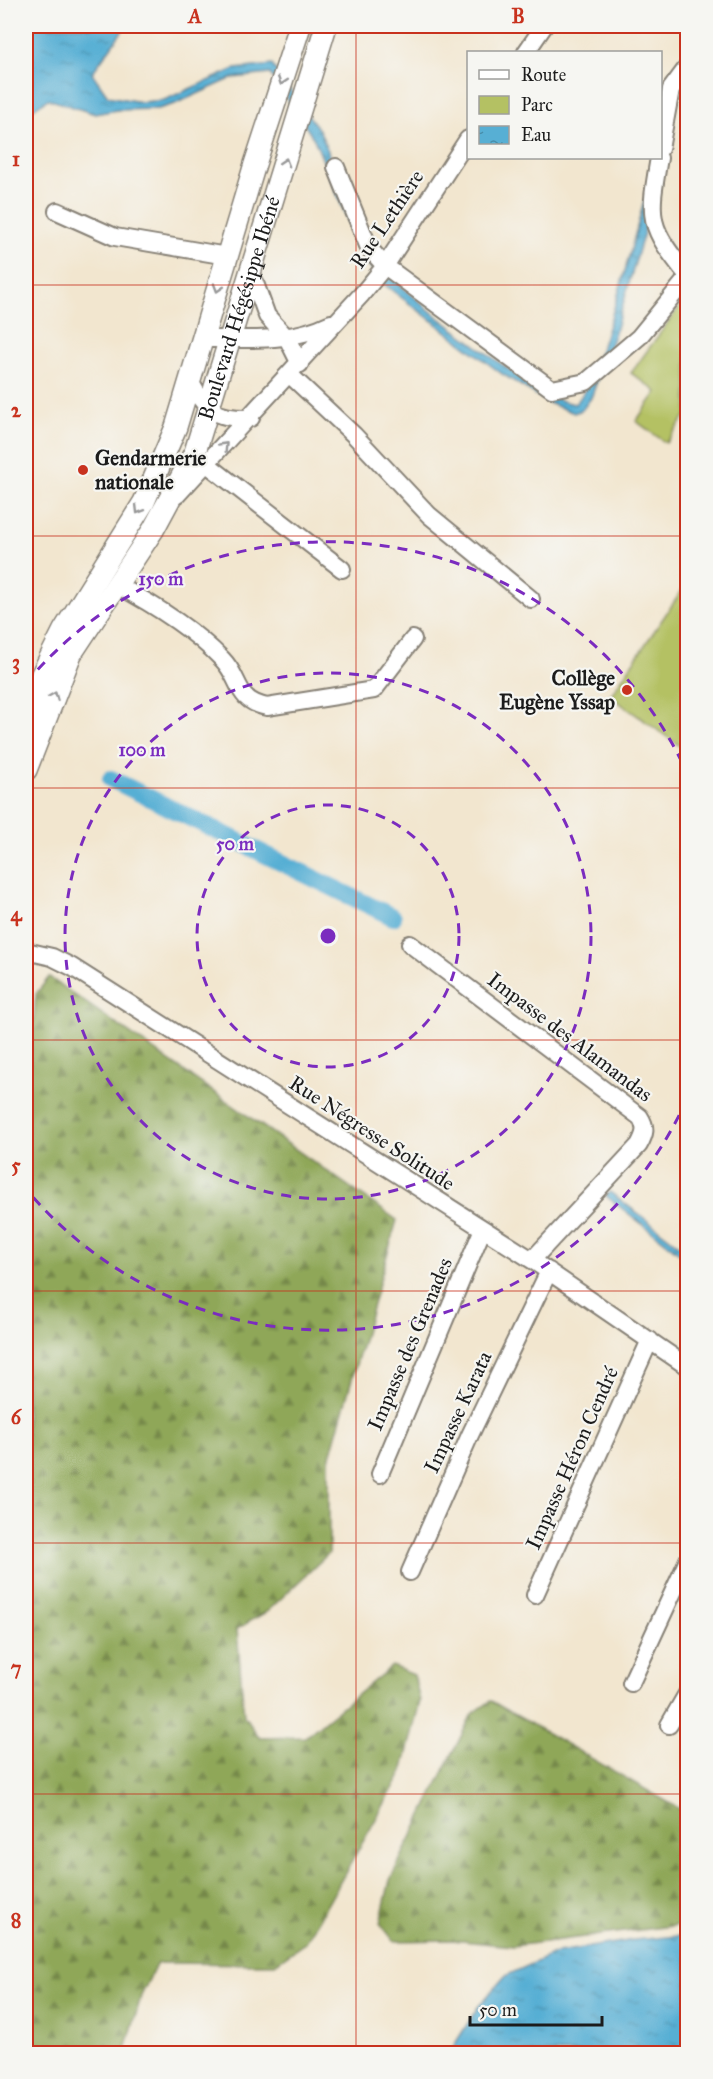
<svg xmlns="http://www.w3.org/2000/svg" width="713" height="2079" font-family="'IM FELL Great Primer',serif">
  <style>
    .green { fill: #b4c163; stroke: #686e40; stroke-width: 1.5 }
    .forest { fill: url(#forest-firs); stroke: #56623a; stroke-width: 1.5 }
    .water { fill: url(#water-ripples); stroke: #3a6678; stroke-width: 1.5 }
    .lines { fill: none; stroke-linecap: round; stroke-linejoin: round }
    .canal { stroke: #57afd4; stroke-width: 18 }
    .minor-casing { stroke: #878176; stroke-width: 20 }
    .major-casing { stroke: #878176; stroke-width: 24 }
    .minor { stroke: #fff; stroke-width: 16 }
    .major { stroke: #fff; stroke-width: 21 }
    .oneway { stroke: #999 }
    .grid { fill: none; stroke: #c8321e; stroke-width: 1.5; stroke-opacity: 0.55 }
    .ring { fill: none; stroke: #7b2cbf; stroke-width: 3; stroke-dasharray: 10 8 }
    .poi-dot { fill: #c8321e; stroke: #f6f6f2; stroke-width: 2 }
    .labels { text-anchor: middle; stroke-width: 4.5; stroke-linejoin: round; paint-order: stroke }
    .street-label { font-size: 21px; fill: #1c1c1c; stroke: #f6f6f2 }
    .poi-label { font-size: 21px; font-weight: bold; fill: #1c1c1c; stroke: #f6f6f2; text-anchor: start }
    .centre { fill: #7b2cbf; stroke: #f6f6f2; stroke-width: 3 }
    .ring-label { font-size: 18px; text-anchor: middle; font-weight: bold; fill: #7b2cbf; stroke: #f6f6f2; stroke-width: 4.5; stroke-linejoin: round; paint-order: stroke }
    .neatline { fill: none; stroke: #c8321e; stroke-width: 2 }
    .grid-label { font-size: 20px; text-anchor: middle; font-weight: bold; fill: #c8321e }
  </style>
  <defs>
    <pattern id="forest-firs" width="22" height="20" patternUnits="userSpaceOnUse" patternTransform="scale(1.5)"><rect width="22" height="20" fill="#8fa759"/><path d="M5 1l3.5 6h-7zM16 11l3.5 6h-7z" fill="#748749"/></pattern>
    <pattern id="water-ripples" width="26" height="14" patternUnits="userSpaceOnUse" patternTransform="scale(1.5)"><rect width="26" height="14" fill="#57afd4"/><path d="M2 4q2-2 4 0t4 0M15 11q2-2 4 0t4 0" fill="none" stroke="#478eab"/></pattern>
  </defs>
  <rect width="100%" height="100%" fill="#f6f6f2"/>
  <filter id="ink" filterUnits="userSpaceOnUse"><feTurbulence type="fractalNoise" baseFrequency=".0167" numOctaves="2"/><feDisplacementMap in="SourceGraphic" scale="12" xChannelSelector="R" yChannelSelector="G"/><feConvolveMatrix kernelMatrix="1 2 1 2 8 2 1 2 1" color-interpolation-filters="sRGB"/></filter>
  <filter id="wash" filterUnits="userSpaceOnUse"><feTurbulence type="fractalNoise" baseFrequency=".008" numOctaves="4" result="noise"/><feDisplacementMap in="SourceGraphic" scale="24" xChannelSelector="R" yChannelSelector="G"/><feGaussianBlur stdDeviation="1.35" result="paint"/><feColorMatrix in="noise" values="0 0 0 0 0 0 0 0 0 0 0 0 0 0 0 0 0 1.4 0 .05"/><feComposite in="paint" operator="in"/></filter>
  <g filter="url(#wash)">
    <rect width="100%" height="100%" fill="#f2e6cf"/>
    <path class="green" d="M687 296V414L666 443 636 421 657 392 631 373Z
      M687 583 688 744 684 749 610 696Z"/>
    <path class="forest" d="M49 977 397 1220 329 1460V1553L268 1611 237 1629 244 1716 260 1738 305 1737 392 1666 414 1675 420 1701 402 1773 306 1942 275 1964 157 1963 141 1996 125 2053H26V1104L36 994Z
      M491 1701 687 1813V1924L513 1946 452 1940 394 1941 380 1923 390 1880 472 1714Z"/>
    <path class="water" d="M26 26H126L92 73 108 96 141 102 164 100 235 69 272 65 320 131 344 191 392 278 434 314 519 377 559 400 574 404C598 396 667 113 677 71L687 54V68L680 83 645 229 614 335 591 398 582 410 574 413 549 403 502 374 381 282 363 257 314 139 270 74 233 78 175 104 158 109 117 110 95 114 48 99 26 114Z
      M610 1192 687 1251V1259L606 1196Z
      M687 1935V2053H452L453 2047 478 2007 505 1976 558 1952 634 1940Z"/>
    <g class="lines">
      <path class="canal" d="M111 779 393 917"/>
    </g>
  </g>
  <g filter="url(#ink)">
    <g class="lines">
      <g class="minor-casing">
        <path id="minor" d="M526 52 544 26
          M660 149 671 89 688 66
          M659 158C648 220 648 226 688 276
          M336 167 369 248 385 266 552 389 586 382 639 337 688 277
          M57 211 115 237 227 256
          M251 272 267 316 287 338 300 364
          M203 339C248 338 288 344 331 323
          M290 375 354 435 429 515 531 599
          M190 381C206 411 215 419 251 418
          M207 464 342 569
          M177 495 362 294 385 266 468 139
          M115 584C153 604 192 628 222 659 242 679 234 700 267 707L374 690 413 639
          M410 944 640 1117C647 1128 645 1134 639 1145L532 1260
          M26 951 52 957 72 967 532 1260 688 1367
          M380 1474 482 1231
          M410 1572 470 1435 549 1271
          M535 1595 650 1340
          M631 1683 688 1560
          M669 1725 688 1692"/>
      </g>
      <g class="major-casing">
        <g id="major">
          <path d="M26 730 42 674 64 630 144 502 176 427 255 164 300 26"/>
          <path id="s1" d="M26 770 71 654 153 530 195 452 326 26"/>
        </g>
      </g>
      <use href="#minor" class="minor"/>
      <use href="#major" class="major"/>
    </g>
    <defs><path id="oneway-chevron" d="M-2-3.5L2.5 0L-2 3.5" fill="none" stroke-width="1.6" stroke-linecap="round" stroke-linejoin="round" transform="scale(1.5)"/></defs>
    <g class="oneway">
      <use href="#oneway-chevron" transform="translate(282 81) rotate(108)"/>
      <use href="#oneway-chevron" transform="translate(285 162) rotate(-73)"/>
      <use href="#oneway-chevron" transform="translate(218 288) rotate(107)"/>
      <use href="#oneway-chevron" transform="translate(224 446) rotate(-46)"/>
      <use href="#oneway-chevron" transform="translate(139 510) rotate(121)"/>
      <use href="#oneway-chevron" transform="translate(54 696) rotate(-68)"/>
    </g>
  </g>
  <path class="grid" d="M356 26V2054M26 285H688M26 536H688M26 788H688M26 1040H688M26 1291H688M26 1543H688M26 1794H688"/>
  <g class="ring">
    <circle cx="328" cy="936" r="131"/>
    <circle cx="328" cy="936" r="263"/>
    <path d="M687 1099A394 394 0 0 1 26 1189M26 683A394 394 0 0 1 687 773"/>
  </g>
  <g class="poi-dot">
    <circle cx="83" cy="470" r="6"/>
    <circle cx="627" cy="690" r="6"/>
  </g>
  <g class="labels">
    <g class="street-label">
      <text transform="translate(387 219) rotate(-56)" y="7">Rue Lethière</text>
      <text dy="7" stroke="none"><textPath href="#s1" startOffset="512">Boulevard Hégésippe Ibéné</textPath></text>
      <text transform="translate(570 1037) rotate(37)" y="7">Impasse des Alamandas</text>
      <text transform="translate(372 1133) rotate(33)" y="7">Rue Négresse Solitude</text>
      <text transform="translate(410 1344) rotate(-67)" y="7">Impasse des Grenades</text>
      <text transform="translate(458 1412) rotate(-65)" y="7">Impasse Karata</text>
      <text transform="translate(572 1458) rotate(-66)" y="7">Impasse Héron Cendré</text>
    </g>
    <g class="poi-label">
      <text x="95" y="465">Gendarmerie<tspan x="95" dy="24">nationale</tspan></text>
      <text x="615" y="685" text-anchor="end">Collège<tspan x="615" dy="24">Eugène Yssap</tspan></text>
    </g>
  </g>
  <circle cx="328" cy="936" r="9" class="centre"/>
  <g class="ring-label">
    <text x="161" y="585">150 m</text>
    <text x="142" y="756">100 m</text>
    <text x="235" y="850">50 m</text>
  </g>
  <rect width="713" height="2079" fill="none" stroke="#f6f6f2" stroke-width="66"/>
  <rect x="467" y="51" width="195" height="108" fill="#f6f6f2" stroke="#9f9f9c" stroke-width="1.5"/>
  <rect x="479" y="70" width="30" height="9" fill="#ffffff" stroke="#9f9f9c" stroke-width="1.5"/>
  <text x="521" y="81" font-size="18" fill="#1c1c1c">Route</text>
  <rect x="479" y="96" width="30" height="18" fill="#b4c163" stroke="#9f9f9c" stroke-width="1.5"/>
  <text x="521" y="111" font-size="18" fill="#1c1c1c">Parc</text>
  <rect x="479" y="126" width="30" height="18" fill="url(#water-ripples)" stroke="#9f9f9c" stroke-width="1.5"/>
  <text x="521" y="141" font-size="18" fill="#1c1c1c">Eau</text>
  <path d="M470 2016v9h132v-9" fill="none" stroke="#1c1c1c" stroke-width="3"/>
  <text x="479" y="2016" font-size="18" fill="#1c1c1c" stroke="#f6f6f2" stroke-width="4.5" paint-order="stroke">50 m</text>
  <rect x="33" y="33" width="647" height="2013" class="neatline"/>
  <g class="grid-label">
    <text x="195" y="23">A</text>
    <text x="518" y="23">B</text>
    <text x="16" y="166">1</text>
    <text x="16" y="417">2</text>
    <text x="16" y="669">3</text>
    <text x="16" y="921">4</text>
    <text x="16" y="1172">5</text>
    <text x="16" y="1424">6</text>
    <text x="16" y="1675">7</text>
    <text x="16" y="1927">8</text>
  </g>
</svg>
